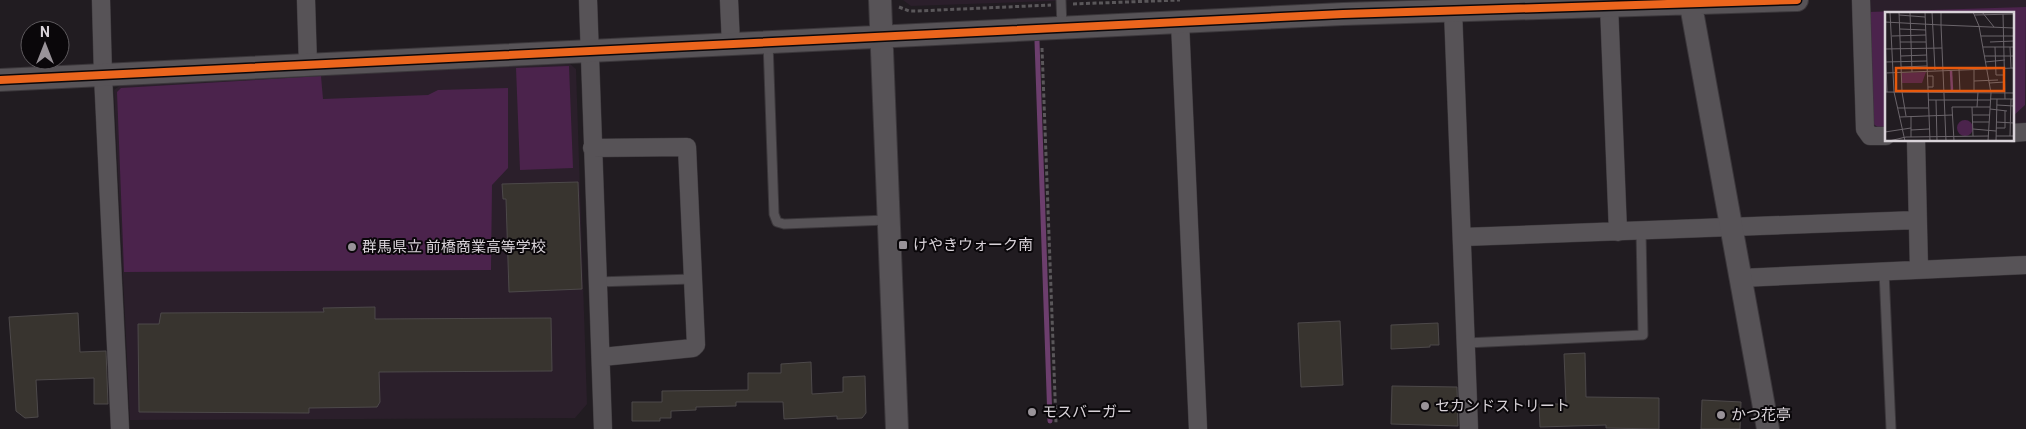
<svg xmlns="http://www.w3.org/2000/svg" width="2026" height="429" font-family="Roboto,'Noto Sans JP',sans-serif">
  <style>
    .built { fill: #2b1f2b }
    .green { fill: #4b234c }
    .lines { fill: none; stroke-linecap: round; stroke-linejoin: round }
    .stream { stroke: #6c3e6d; stroke-width: 5 }
    .building { fill: #38342f; stroke: #4d494a }
    .service-casing { stroke: #3b373b; stroke-width: 11 }
    .minor-casing { stroke: #3b373b; stroke-width: 19 }
    .tertiary-casing { stroke: #3b373b; stroke-width: 24 }
    .path { stroke: #5a575a; stroke-width: 3; stroke-dasharray: 4 2.5; stroke-linecap: butt }
    .service { stroke: #575357; stroke-width: 9 }
    .minor { stroke: #575357; stroke-width: 18 }
    .tertiary { stroke: #575357; stroke-width: 22 }
    .cycleway-casing { stroke: #0a070a; stroke-width: 11 }
    .cycleway { stroke: #eb651d; stroke-width: 8 }
    .poi-dot { fill: #999399; stroke: #0a070a; stroke-width: 2 }
    .labels { text-anchor: middle; stroke-width: 4; stroke-linejoin: round; paint-order: stroke }
    .poi-label { font-size: 15px; fill: #d9d3d9; stroke: #0a070a; text-anchor: start }
    .inset-river { fill: none; stroke: #6c3e6d; stroke-width: 2.5 }
    .inset-road { fill: none; stroke: #6b656b; stroke-width: 1 }
    .view { fill: #e8590c; fill-opacity: 0.15; stroke: #e8590c; stroke-width: 2.5 }
    .inset-edge { fill: none; stroke: #d9d3d9; stroke-width: 2.5 }
  </style>
  <rect width="100%" height="100%" fill="#211c21"/>
  <path class="built" d="M903 0H1078L911 6Z
    M1867 0H2026V126H2012V14H1886V130L1870 131Z
    M570 64 576 69 587 404 575 418 130 420 114 90 122 84Z"/>
  <path class="green" d="M2026 7 2025 105 2012 117V14H1886V128H1879L1872 123 1868 12Z
    M569 66 573 168 520 170 516 68Z
    M321 76 323 99 428 95 438 90 508 88V168L492 185 491 270 124 272 117 92 121 88Z"/>
  <g class="lines">
    <path class="stream" d="M1037 41 1050 421"/>
  </g>
  <path class="building" d="M578 182 582 289 509 292 506 199H503L502 184Z
    M375 307V319L551 318 552 371 379 372 380 402 377 407 309 408V413L139 412 138 324H159L161 313 324 312 323 308Z
    M78 313 80 352 106 351 108 404H94V378L36 380 38 417 25 418 16 411 9 317Z
    M1340 321 1343 385 1301 387 1298 323Z
    M1438 323 1439 345H1430V347L1391 349V325Z
    M1585 353 1586 397 1659 398V429L1606 428V425L1540 427 1539 404H1566L1564 354Z
    M811 362 812 394 843 392V377L865 376 866 413 862 418 837 419V416L784 419 783 402H736V406L696 407V410L671 411V418H660V421H632V402H662V391L748 390V373H781V364Z
    M1392 386 1457 387 1458 426 1391 424Z
    M1702 400 1741 402 1740 429H1701Z"/>
  <g class="lines">
    <g class="service-casing">
      <path id="service" d="M1061 0 1062 28
        M768 42 774 214 777 222 784 224 887 220
        M1884 271 1891 429
        M596 282 693 279
        M1466 343 1643 335 1641 231"/>
    </g>
    <g class="minor-casing">
      <path id="minor" d="M101 0 103 75 120 429
        M306 0 308 65
        M588 0 603 429
        M729 0 731 44
        M1861 0 1865 129 1870 136H1886
        M1609 5 1618 232
        M1453 10 1469 429
        M1180 22 1198 429
        M2012 133 2026 132
        M1916 140 1919 269
        M592 148 687 147 696 345 693 348 602 357
        M1463 237 1917 220
        M1741 278 2026 265"/>
    </g>
    <g class="tertiary-casing">
      <path id="tertiary" d="M880 0 897 429
        M1690 0 1768 429
        M0 80 1343 14 1797 0"/>
    </g>
    <path class="path" d="M1073 4 1180 0
      M899 7 909 11H917L1051 5
      M1042 48 1056 423"/>
    <use href="#service" class="service"/>
    <use href="#minor" class="minor"/>
    <use href="#tertiary" class="tertiary"/>
    <g class="cycleway-casing">
      <path id="cycleway" d="M0 80 1343 14 1797 0"/>
    </g>
    <use href="#cycleway" class="cycleway"/>
  </g>
  <g class="poi-dot">
    <rect x="898" y="240" width="10" height="10" rx="2.5"/>
    <circle cx="352" cy="247" r="5"/>
    <circle cx="1425" cy="406" r="5"/>
    <circle cx="1032" cy="412" r="5"/>
    <circle cx="1721" cy="415" r="5"/>
  </g>
  <g class="labels">
    <g class="poi-label">
      <text x="913" y="250">けやきウォーク南</text>
      <text x="362" y="252">群馬県立 前橋商業高等学校</text>
      <text x="1435" y="411">セカンドストリート</text>
      <text x="1042" y="417">モスバーガー</text>
      <text x="1731" y="420">かつ花亭</text>
    </g>
  </g>
  <g transform="translate(1885 12)">
    <rect width="129" height="129" fill="#211c21"/>
    <path d="M41 60 37 71H17V61ZM72 116a8 8 0 1 1 16 0a8 8 0 1 1-16 0Z" fill="#4b234c"/>
    <path class="inset-river" d="M66 59 67 79"/>
    <path class="inset-road" d="M5 0 9 80 20 129M14 0 17 80 21 104M25 0 27 60M40 0 45 129M47 0 50 58M56 0V13L129 16M88 0 94 14 106 81 103 129M97 0 109 15M118 2 120 87M14 3 40 5M89 3 129 2M0 10 56 13 61 129M15 17 41 18M0 24 2 80M7 24 41 23M96 24H129M15 30H41M105 30 129 29M98 35H129M110 35 111 63H120M125 35 126 56M0 37 57 36M16 44 42 43M99 44H129M0 50 42 49M100 50 120 48M16 55 42 54M74 57 75 80M89 57V80M0 61 129 56M42 64H48V75H43M89 69 113 68M104 71 120 70M0 80 129 81M105 87H129M43 88H105M51 88 52 129M112 93 129 94M87 95 88 124M92 95 93 80M13 96H43M105 97 122 99M88 103H105M26 104V125M15 105 67 103M88 110H104M111 110 129 111M111 116H120V99M88 117 111 119M26 118 44 117M0 120 26 116M111 124H129M125 124 126 87M4 129 21 125 104 124M69 129 67 95H105M111 129 112 87"/>
    <path class="view" d="M11 56H119V79H11Z"/>
    <rect width="129" height="129" class="inset-edge"/>
  </g>
  <g transform="translate(45 45)"><circle r="24" fill="#0a070a" stroke="#5d595d"/>
  <path d="M0-4L9 19L0 12L-9 19Z" fill="#999399"/>
  <text y="-8" font-size="14" font-weight="bold" text-anchor="middle" fill="#d9d3d9">N</text>
  </g>
</svg>
